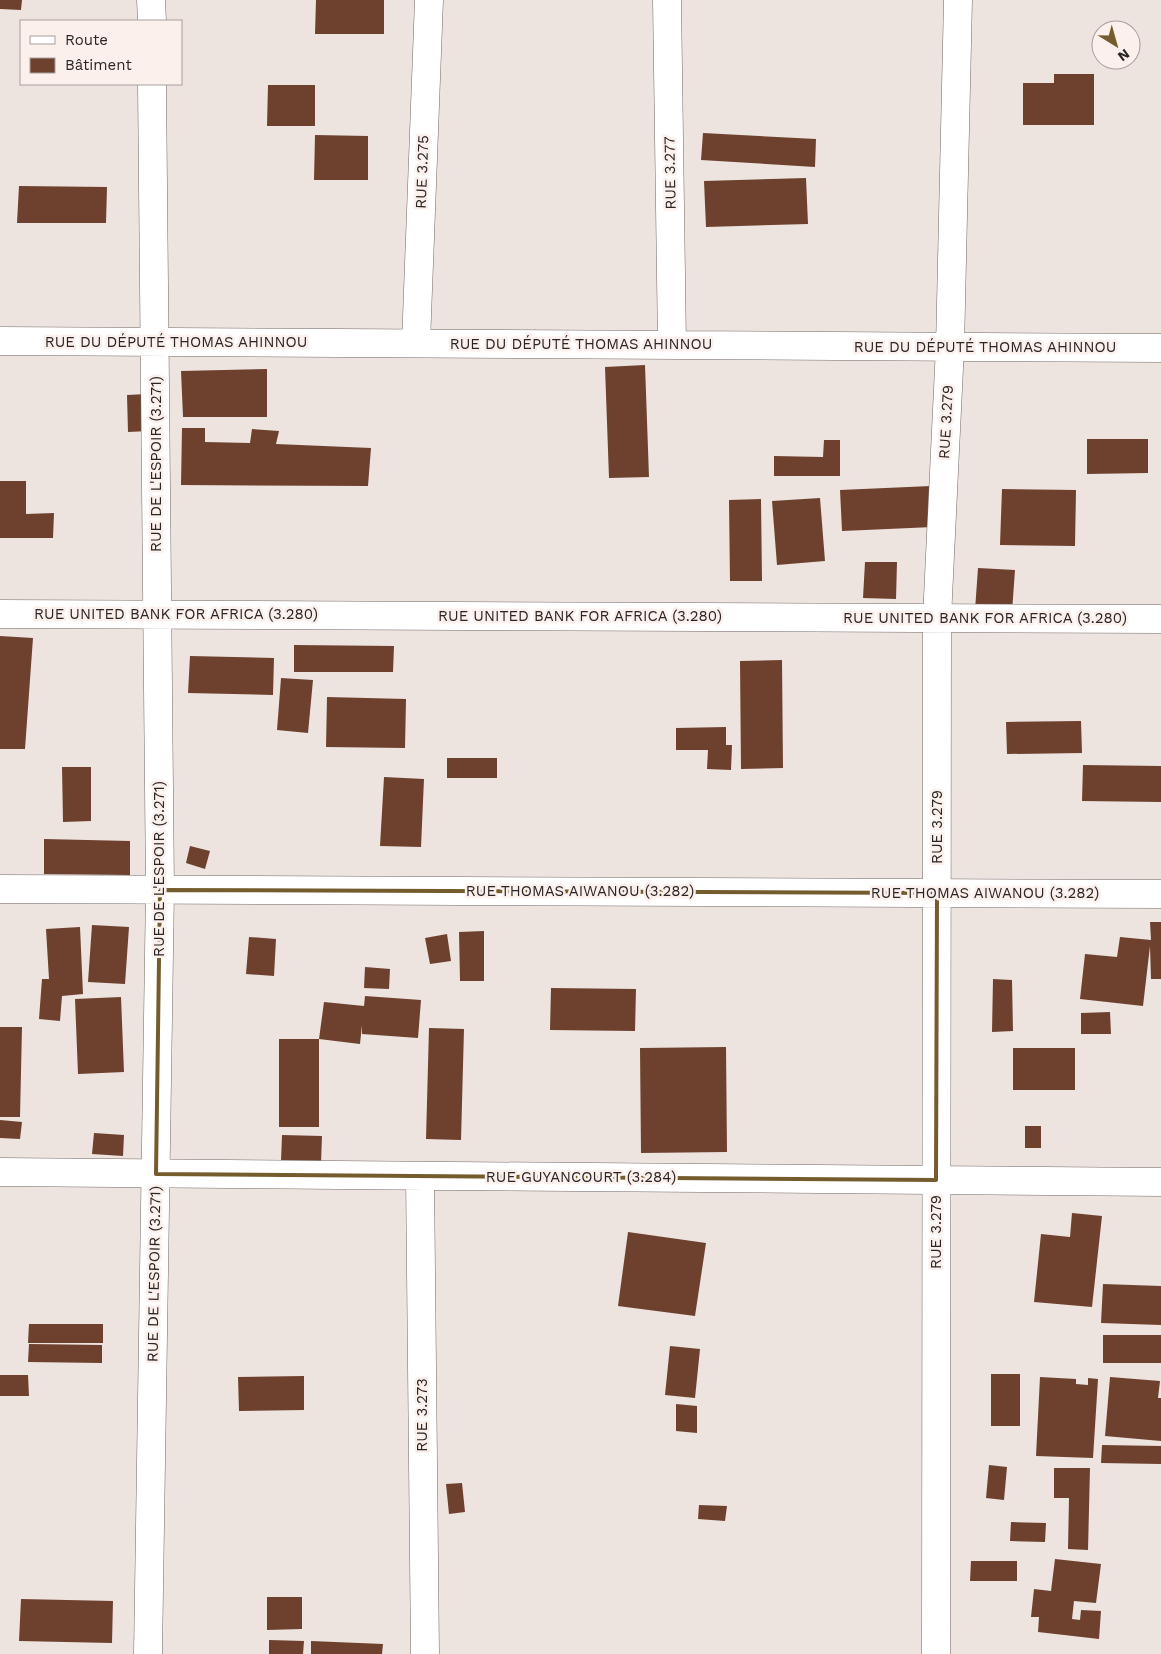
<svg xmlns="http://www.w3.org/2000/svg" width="1161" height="1654" font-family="'Work Sans',sans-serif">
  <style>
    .building { fill: #6e412f }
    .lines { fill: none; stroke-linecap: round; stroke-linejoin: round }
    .minor-casing { stroke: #736a66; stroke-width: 29 }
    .minor { stroke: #fff; stroke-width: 28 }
    .marked { fill: none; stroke: #755c2d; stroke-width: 4; stroke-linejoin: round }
    .labels { text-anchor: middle; stroke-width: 5; stroke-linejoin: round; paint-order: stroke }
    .street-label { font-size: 15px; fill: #2a2625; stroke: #fbf0ec }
  </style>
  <rect width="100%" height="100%" fill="#ede3df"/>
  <path class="building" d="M0 0H22L21 10 0 9Z
    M316 0H384V34H315Z
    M1054 74H1094V125H1023V83H1054Z
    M268 85H315V126H267Z
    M703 133 816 139 815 167 701 160Z
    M315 135 368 136V180H314Z
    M806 178 808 224 706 227 704 181Z
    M19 186 107 187 106 223H17Z
    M645 365 649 477 609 478 605 367Z
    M267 369V417H183L181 371Z
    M147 394 149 431 128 432 127 395Z
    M182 428H205V442L250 443 252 429 279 431 276 444 371 448 368 486 181 485Z
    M1087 439H1148V473L1087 474Z
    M824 440H840V476H774V456L823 457Z
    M0 481H26V514L54 513 53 538H0Z
    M931 486 933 527 842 531 840 490Z
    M1002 489 1076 490 1075 546 1000 545Z
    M820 498 825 561 777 565 772 501Z
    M761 499 762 581H730L729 500Z
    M865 562H897L896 599 863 598Z
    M978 568 1015 570 1012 612 975 610Z
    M0 636 33 638 25 749H0Z
    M294 645 394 646 393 672H294Z
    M190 656 274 658 273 695 188 693Z
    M782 660 783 768 741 769 740 661Z
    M281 678 313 680 308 733 277 730Z
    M327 697 406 699 405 748 326 747Z
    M1081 721 1082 753 1007 754 1006 722Z
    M726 727V745H732L731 770 707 769 708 750H676V728Z
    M447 758H497V778H447Z
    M1083 765 1161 766V802L1082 801Z
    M62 767H91V821L63 822Z
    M384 777 424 779 421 847 380 846Z
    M44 839 130 841V875L44 874Z
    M190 846 210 851 205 869 186 863Z
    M1150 922H1161V979H1151L1150 946 1143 1006 1080 999 1085 954 1117 957 1120 937 1151 940Z
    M92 925 129 927 125 984 88 982Z
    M80 927 83 994 62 996 60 1021 39 1019 42 979H49L46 929Z
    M484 931V981H460L459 932Z
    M447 934 451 961 430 964 425 938Z
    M249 937 276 939 274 976 246 974Z
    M365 967 390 969 389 989 364 988Z
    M993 979 1012 980 1013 1031 992 1032Z
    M551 988 636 989 635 1031 550 1030Z
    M365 996 421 1000 418 1038 362 1034V1025L360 1044 319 1039 324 1002 364 1006Z
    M121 997 124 1072 78 1074 75 999Z
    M1110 1012 1111 1034H1081V1013Z
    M0 1027H22L20 1117H0Z
    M429 1028 464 1029 461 1140 426 1139Z
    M279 1039H319V1127H279Z
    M726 1047 727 1152 641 1153 640 1048Z
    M1013 1048H1075V1090H1013Z
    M0 1120 22 1122 20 1139 0 1138Z
    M1025 1126H1041V1148H1025Z
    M94 1133 124 1135 123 1156 92 1154Z
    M282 1135 322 1136 321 1163 281 1161Z
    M1072 1213 1102 1216 1092 1307 1034 1302 1041 1234 1070 1237Z
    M628 1232 706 1243 695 1316 618 1306Z
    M1103 1284 1161 1286V1325L1101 1323Z
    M29 1324H103V1343H28Z
    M1103 1335H1161V1363H1103Z
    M29 1344 102 1345V1363L28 1362Z
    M670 1346 700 1349 695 1398 665 1395Z
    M991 1374H1020V1426H991Z
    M0 1375H28L29 1396H0Z
    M304 1376V1410L239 1411 238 1377Z
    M1040 1377 1076 1379V1384L1088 1385V1378L1098 1379 1093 1458 1036 1456Z
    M1110 1377 1160 1381 1158 1398H1161V1441L1105 1436Z
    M676 1404 697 1406V1433L676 1431Z
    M1102 1445 1161 1446V1464L1101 1463Z
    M989 1465 1007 1467 1004 1500 986 1498Z
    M1054 1468H1090L1088 1550 1068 1549 1069 1498H1054Z
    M462 1483 465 1512 449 1514 446 1484Z
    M699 1505 727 1506 725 1521 698 1519Z
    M1011 1522 1046 1523 1045 1542 1010 1541Z
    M1055 1559 1101 1564 1096 1603 1074 1601 1072 1619 1080 1620 1081 1610 1101 1611 1099 1639 1038 1632 1039 1617H1031L1034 1589 1051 1591Z
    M971 1561H1017V1581H970Z
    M267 1597H302V1629L267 1630Z
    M21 1599 113 1601 112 1643 19 1641Z
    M269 1640 304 1641 303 1654H269Z
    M311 1641 383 1644 382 1654H311Z"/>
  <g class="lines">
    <g class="minor-casing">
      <path id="minor" d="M151 0 152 21
        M667 0 672 345
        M0 341 1161 348
        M416 343 429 0
        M0 614 1161 619
        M0 889 1161 894
        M0 1172 1161 1182
        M420 1176 425 1654
        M148 1654 160 890 152 84
        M936 1654 937 618 950 347 958 0"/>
    </g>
    <use href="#minor" class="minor"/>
  </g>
  <path class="marked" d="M160 890 937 893 936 1180 156 1174Z"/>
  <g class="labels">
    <g class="street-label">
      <text transform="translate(422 172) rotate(-88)" y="5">RUE 3.275</text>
      <text transform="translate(670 173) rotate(-91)" y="5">RUE 3.277</text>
      <text x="176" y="347">RUE DU DÉPUTÉ THOMAS AHINNOU</text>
      <text x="581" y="349">RUE DU DÉPUTÉ THOMAS AHINNOU</text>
      <text x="985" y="352">RUE DU DÉPUTÉ THOMAS AHINNOU</text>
      <text transform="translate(946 422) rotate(-87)" y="5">RUE 3.279</text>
      <text transform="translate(156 464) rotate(-90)" y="5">RUE DE L'ESPOIR (3.271)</text>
      <text x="176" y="619">RUE UNITED BANK FOR AFRICA (3.280)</text>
      <text x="580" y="621">RUE UNITED BANK FOR AFRICA (3.280)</text>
      <text x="985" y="623">RUE UNITED BANK FOR AFRICA (3.280)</text>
      <text transform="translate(937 827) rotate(-90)" y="5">RUE 3.279</text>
      <text transform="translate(159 869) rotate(-90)" y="5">RUE DE L'ESPOIR (3.271)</text>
      <text x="580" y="896">RUE THOMAS AIWANOU (3.282)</text>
      <text x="985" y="898">RUE THOMAS AIWANOU (3.282)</text>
      <text x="581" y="1182">RUE GUYANCOURT (3.284)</text>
      <text transform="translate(936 1232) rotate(-90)" y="5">RUE 3.279</text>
      <text transform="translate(154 1274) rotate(-89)" y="5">RUE DE L'ESPOIR (3.271)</text>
      <text transform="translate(422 1415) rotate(-90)" y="5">RUE 3.273</text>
    </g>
  </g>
  <rect x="20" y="20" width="162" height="65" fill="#fbf0ec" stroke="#a79f9c"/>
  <rect x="30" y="36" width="25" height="8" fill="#ffffff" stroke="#a79f9c"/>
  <text x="65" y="45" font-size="15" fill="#2a2625">Route</text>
  <rect x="30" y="58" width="25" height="15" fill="#6e412f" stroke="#a79f9c"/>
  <text x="65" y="70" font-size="15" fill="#2a2625">Bâtiment</text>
  <g transform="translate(1116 45) rotate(143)"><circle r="24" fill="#fbf0ec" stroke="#a79f9c"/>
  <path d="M0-4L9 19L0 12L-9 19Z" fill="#755c2d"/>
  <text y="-8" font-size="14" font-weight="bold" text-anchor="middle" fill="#2a2625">N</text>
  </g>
</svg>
